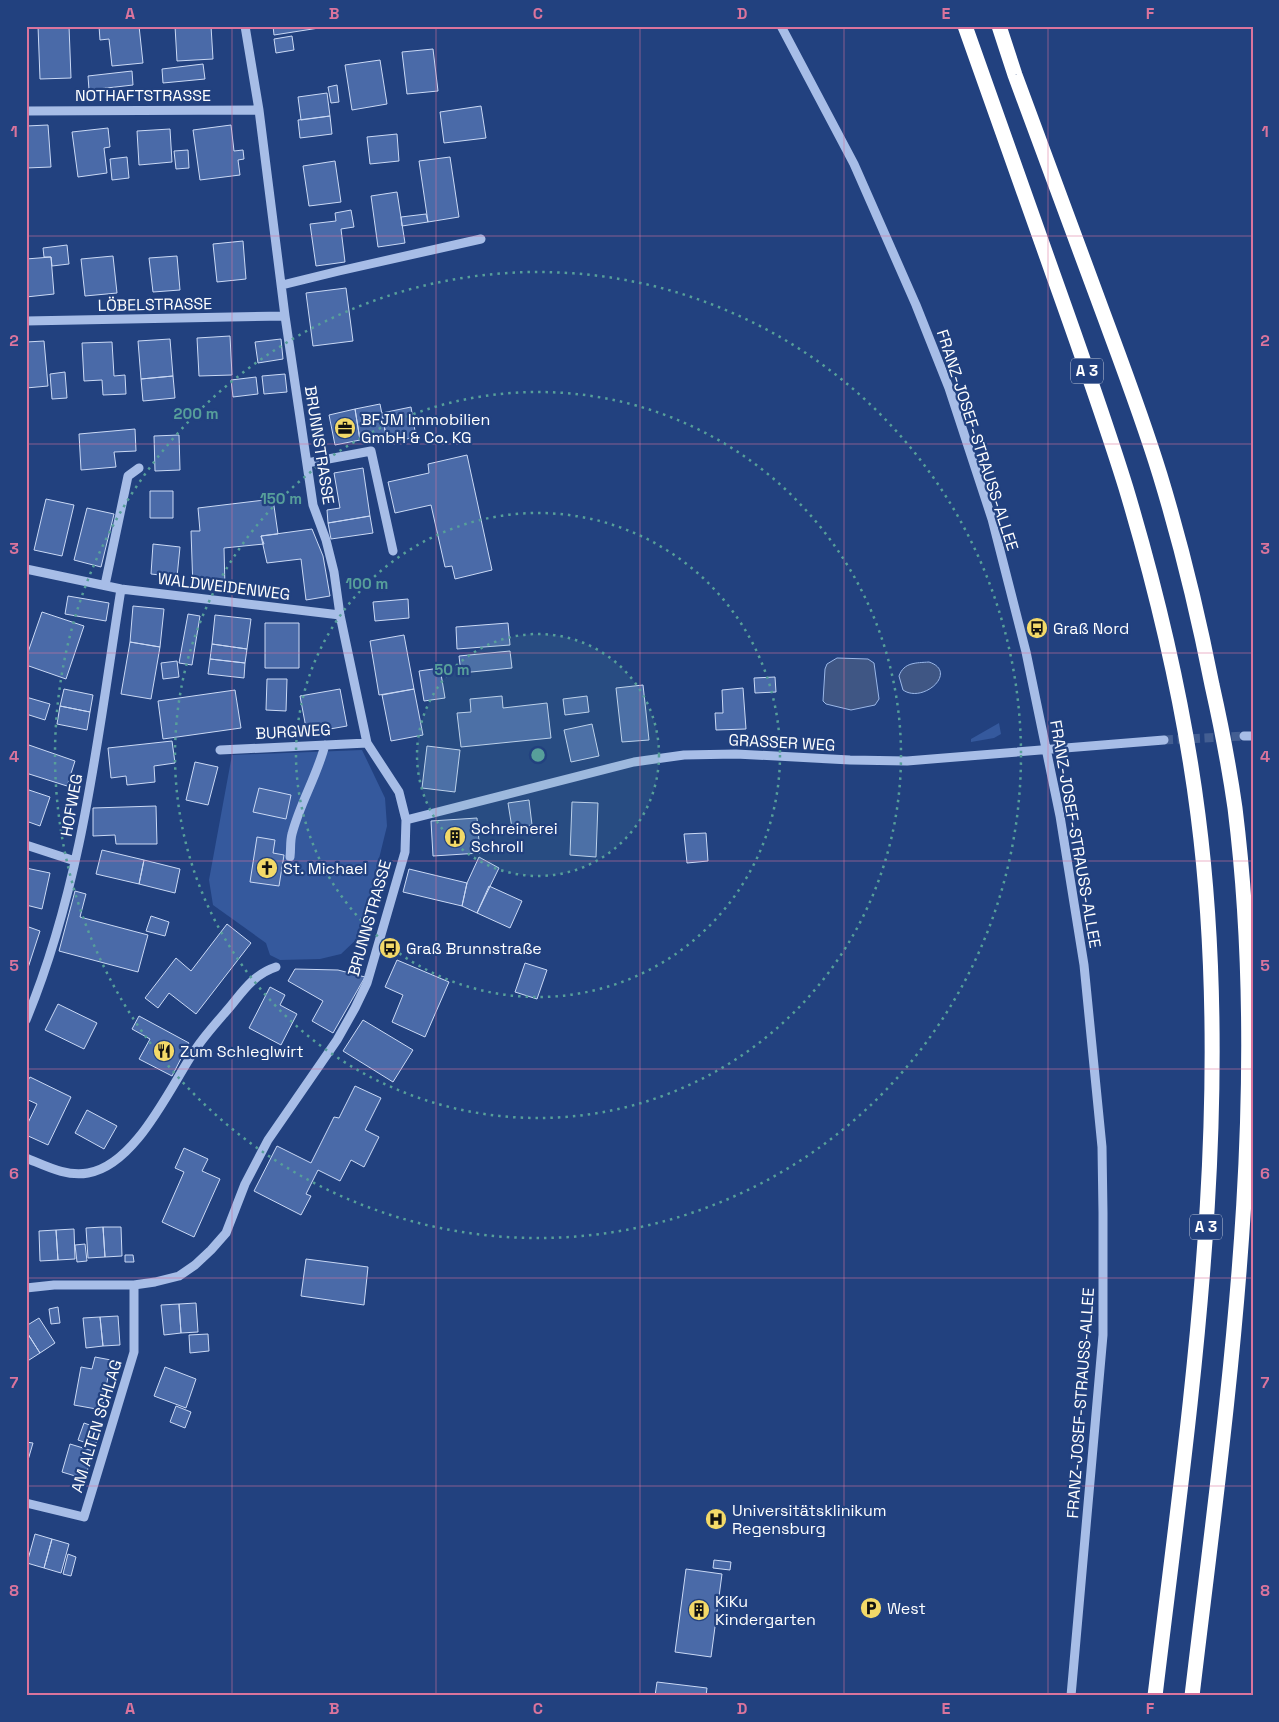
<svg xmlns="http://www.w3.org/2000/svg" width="1279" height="1722" font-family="'Space Grotesk',sans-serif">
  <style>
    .green { fill: #35599d }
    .water { fill: #3f5684; stroke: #9ab7e8 }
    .building { fill: #4a6aa8; stroke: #cad9f5 }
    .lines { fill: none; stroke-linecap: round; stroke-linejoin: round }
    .minor-tunnel { stroke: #435e92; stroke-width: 9; stroke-dasharray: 9 4.5; stroke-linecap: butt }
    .minor { stroke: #a7bde7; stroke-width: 9 }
    .highway { stroke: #fff; stroke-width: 15 }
    .grid { fill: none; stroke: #da749d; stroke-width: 1; stroke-opacity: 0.55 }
    .ring { fill: none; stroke: #579f9a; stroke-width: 2.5; stroke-dasharray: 2.5 5 }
    .labels { text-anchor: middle; stroke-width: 4.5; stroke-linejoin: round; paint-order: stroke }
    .shield { fill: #22417f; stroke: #bdc6d9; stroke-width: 1 }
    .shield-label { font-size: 15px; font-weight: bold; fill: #fff }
    .street-label { font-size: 16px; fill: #fff; stroke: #22417f }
    .poi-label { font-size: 16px; fill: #fff; stroke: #22417f; text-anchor: start }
    .centre { fill: #579f9a; stroke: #22417f; stroke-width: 2.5 }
    .ring-label { font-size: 15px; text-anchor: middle; font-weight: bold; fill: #579f9a; stroke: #22417f; stroke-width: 4.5; stroke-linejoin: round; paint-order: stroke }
    .neatline { fill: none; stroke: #da749d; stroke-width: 2 }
    .grid-label { font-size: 16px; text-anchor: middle; font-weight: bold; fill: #da749d }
  </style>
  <rect width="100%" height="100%" fill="#22417f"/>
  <path class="green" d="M999 723 1001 734 994 738 971 742V739Z
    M362 750 385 798 387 826 360 936 341 954 320 959 280 960 270 955 266 943 213 905 209 880 232 755Z"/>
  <path class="water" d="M837 658 868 659 874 663 879 699 875 705 851 710 826 704 823 701 825 669 827 664Z
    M929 662C959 672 923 704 903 690L899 676C904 662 916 663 929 662Z"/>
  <path class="building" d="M38 26H69L71 78 40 79Z
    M99 26H139L143 63 112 66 109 39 100 40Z
    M175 26H211L213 59 177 61Z
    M273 26H319V28L274 35Z
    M292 36 294 50 276 53 274 39Z
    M433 49 438 91 407 94 402 52Z
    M380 60 387 104 352 110 345 65Z
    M203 64 205 79 163 83 162 69Z
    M132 71 133 85 89 90 88 76Z
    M337 85 339 102 331 103 328 87Z
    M327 93 330 116 301 120 298 97Z
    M481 106 486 138 444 143 440 112Z
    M330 116 332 134 300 138 298 120Z
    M48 125 51 167 26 168V126Z
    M231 125 234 151 243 150 244 159 238 160 240 175 200 180 193 130Z
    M108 128 110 147 104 148 107 173 78 177 72 132Z
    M170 129 172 162 139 165 137 131Z
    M397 134 399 161 370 164 367 137Z
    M188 150 189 168 176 169 174 151Z
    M127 157 129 178 112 180 110 159Z
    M450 157 459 217 428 222 419 161Z
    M335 161 341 202 309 206 303 166Z
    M397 192 405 243 378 247 371 196Z
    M351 210 354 227 341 229 345 262 316 266 310 224 336 221 335 213Z
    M426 214 428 222 402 226 401 217Z
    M243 241 246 279 217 282 213 244Z
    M67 245 69 264 52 266 51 257H44L43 248Z
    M113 256 117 293 85 296 81 259Z
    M177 256 180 290 153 292 149 258Z
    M51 257 54 294 26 297V259Z
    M346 288 353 341 313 346 306 293Z
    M230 336 232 375 199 376 197 338Z
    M170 339 173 376 141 379 138 341Z
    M281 339 283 359 258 363 255 342Z
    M44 341 48 386 26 388V342Z
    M112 342 114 376 125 375 126 394 103 395 102 380 84 381 82 343Z
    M65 372 67 398 52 399 50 374Z
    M285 374 287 392 264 394 262 376Z
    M173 376 175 398 143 401 141 379Z
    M256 377 258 394 233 397 231 380Z
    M380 404 386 435 360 440 355 409Z
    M411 407 416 437 387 443 382 413Z
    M355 409 360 440 335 445 329 415Z
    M135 429 136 451 114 452 116 467 81 470 79 434Z
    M179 435 180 470 155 471 154 436Z
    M467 455 492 570 455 579 452 566 445 567 431 505 395 513 388 482 429 473 428 464Z
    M363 468 370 516 328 523 327 510 340 508 334 473Z
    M150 491H173V518H150Z
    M46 499 74 505 62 556 34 550Z
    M273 499 278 534 261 536 264 544 224 548 225 588 193 589 191 531H200L198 508Z
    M87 508 114 514 101 567 74 560Z
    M370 516 373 533 331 539 328 523Z
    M312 529 323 556 330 596 306 600 301 559 267 563 261 536Z
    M153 544 180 547 177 577 151 574Z
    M68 596 109 603 106 621 65 614Z
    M408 599 409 618 375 621 373 602Z
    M133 606 164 609 160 647 130 642Z
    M42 612 84 626 66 679 26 665V658Z
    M188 614 200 616 192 665 179 663Z
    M215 615 251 619 247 649 212 644Z
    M265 623H299V668H265Z
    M508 623 510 645 457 649 456 627Z
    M404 635 414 689 379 695 370 641Z
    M130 642 160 647 151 699 121 694Z
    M212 644 247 649 245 663 210 659Z
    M510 651 512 668 461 673 459 656Z
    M210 659 245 663 244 678 208 674Z
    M177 661 179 677 163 679 161 663Z
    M440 668 445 698 424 701 419 671Z
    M775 677 776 692 755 693 754 678Z
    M267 679H287L286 711 266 710Z
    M643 685 649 740 622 742 616 688Z
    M743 688 746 729 716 730 715 713H723L722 690Z
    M64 689 93 695 90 712 60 706Z
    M340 689 347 726 307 733 300 696Z
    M414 689 423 735 391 741 382 695Z
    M235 690 241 728 163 739 158 701Z
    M502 696 503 708 547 703 551 738 461 747 457 713 471 712 470 699Z
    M587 696 589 712 565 715 563 699Z
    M26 697 50 704 45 720 26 714Z
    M60 706 90 712 87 730 57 724Z
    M592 724 599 756 571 762 564 730Z
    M172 741 175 763 154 766 155 782 127 785 126 776 111 778 108 748Z
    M26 744 75 761 67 786 26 773Z
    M427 746 460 750 455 792 422 788Z
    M195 762 218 767 208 805 186 800Z
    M259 788 291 795 286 819 253 812Z
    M26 789 50 797 40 826 26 821Z
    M529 800 532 825 512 828 508 803Z
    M572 802 598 803 596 857 570 855Z
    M156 806 157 844H116L115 835 93 836V808Z
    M477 818 480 853 433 856 431 821Z
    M706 833 708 861 687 863 684 834Z
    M257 837 275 840 273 853 284 855 279 886 250 882Z
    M102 850 144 860 139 884 96 874Z
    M479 857 499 868 477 913 462 906 467 883Z
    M144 860 180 869 175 893 139 884Z
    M26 868 50 873 42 909 26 905Z
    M409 869 467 883 462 906 403 892Z
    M489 886 522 901 510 928 477 913Z
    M75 891 86 894 80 917 148 935 138 972 59 951Z
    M151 916 169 922 165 936 146 931Z
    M227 924 251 943 196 1014 169 993 158 1008 145 998 176 958 191 971Z
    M26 926 40 931 26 974Z
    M397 960 449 982 425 1037 392 1022 403 995 385 987Z
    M525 963 547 970 537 999 515 992Z
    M295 969 338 970 365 977 333 1033 312 1021 323 1001 288 981Z
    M270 987 285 995 280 1005 297 1014 281 1045 249 1028Z
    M58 1004 97 1023 84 1049 45 1030Z
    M139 1016 189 1043 172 1076 139 1059 150 1039 132 1029Z
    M363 1020 413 1050 393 1082 343 1051Z
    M30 1077 71 1097 48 1145 26 1135V1127L37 1104 26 1099V1084Z
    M355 1086 381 1098 365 1130 379 1137 364 1167 351 1160 340 1181 318 1170 306 1194 311 1196 301 1215 254 1191 277 1146 311 1163 334 1117 339 1118Z
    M87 1110 117 1126 104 1149 75 1133Z
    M184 1148 208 1159 202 1171 220 1179 194 1237 162 1222 184 1172 175 1168Z
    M103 1227 105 1257 88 1258 86 1228Z
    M103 1227H121L122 1256 105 1257Z
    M74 1229 75 1259 58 1260 56 1230Z
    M56 1230 58 1260 40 1261 39 1231Z
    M85 1244 87 1261 77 1262 75 1245Z
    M125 1255H133L134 1262H125Z
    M306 1259 368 1267 364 1305 301 1296Z
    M196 1303 198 1332 181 1333 179 1304Z
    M179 1304 181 1333 164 1335 161 1305Z
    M58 1307 60 1323 51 1324 49 1309Z
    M118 1316 120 1345 103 1346 100 1317Z
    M100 1317 103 1346 86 1348 83 1318Z
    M39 1318 55 1343 40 1353 26 1331V1326Z
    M26 1331 40 1353 26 1362Z
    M208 1334 209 1351 190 1353 189 1335Z
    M95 1357 111 1360 102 1410 74 1405 81 1367 92 1369Z
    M165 1367 196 1379 186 1408 154 1396Z
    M176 1406 191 1412 185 1428 170 1422Z
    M84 1423 101 1429 95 1446 78 1440Z
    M26 1442 33 1443 26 1467Z
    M70 1444 93 1451 85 1479 62 1472Z
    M35 1534 52 1539 44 1568 27 1563Z
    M52 1539 69 1544 61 1573 44 1568Z
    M68 1554 76 1557 71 1576 63 1574Z
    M714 1560 731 1562 730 1570 713 1568Z
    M686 1569 722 1574 711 1657 675 1652Z
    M657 1682 707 1688 706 1696H655Z"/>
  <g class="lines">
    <path class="minor-tunnel" d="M1164 740 1244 736"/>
    <path class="minor" d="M781 26 854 164 916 305 949 388 992 519 1026 652 1060 816 1084 965 1102 1147 1103 1213V1335L1071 1696
      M26 111 259 110
      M282 285 339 271 481 239
      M26 321 285 316
      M307 463 371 451 393 551
      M26 569 121 589 340 615
      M105 585 128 476 139 468
      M1244 736H1253
      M220 750 367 743
      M406 820 634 762 684 755 736 754 850 760 907 761 1164 740
      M26 845 75 861
      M290 857C291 849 290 841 292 834 300 803 317 776 325 745
      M26 1020C83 883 98 734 121 589
      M26 1158C46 1166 66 1177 88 1173 136 1165 170 1087 195 1050 205 1035 217 1022 229 1008 243 991 254 974 276 967
      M26 1288 54 1285H134L155 1282 179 1276 195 1265 211 1250 226 1233 245 1184 268 1140 337 1040 355 1008 367 983 405 852 406 820 399 792 367 743 340 615 334 572 326 540 313 505 285 316 259 110 245 26
      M26 1503 84 1517 134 1352V1285"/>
    <path class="highway" d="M965 26C995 110 1024 193 1054 277 1079 347 1104 417 1126 488 1158 595 1184 705 1198 815 1236 1109 1190 1404 1155 1696
      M999 26 1015 75C1043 151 1071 226 1099 302 1120 359 1142 416 1160 475 1181 544 1198 614 1212 685 1221 725 1229 766 1235 808 1272 1105 1227 1401 1192 1696"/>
  </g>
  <path class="grid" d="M232 26V1696M436 26V1696M640 26V1696M844 26V1696M1048 26V1696M26 236H1253M26 444H1253M26 653H1253M26 861H1253M26 1069H1253M26 1278H1253M26 1486H1253"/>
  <circle cx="538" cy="755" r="121" fill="#579f9a" fill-opacity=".12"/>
  <g class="ring">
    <circle cx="538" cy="755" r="121"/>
    <circle cx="538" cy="755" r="242"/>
    <circle cx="538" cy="755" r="363"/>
    <circle cx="538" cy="755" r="483"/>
  </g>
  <defs>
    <g id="office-disc" transform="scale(1.125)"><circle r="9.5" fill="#f3d968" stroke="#22417f"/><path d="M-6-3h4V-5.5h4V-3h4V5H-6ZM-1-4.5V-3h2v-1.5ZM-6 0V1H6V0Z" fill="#111"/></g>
    <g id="bus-disc" transform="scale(1.125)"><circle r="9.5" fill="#f3d968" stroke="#22417f"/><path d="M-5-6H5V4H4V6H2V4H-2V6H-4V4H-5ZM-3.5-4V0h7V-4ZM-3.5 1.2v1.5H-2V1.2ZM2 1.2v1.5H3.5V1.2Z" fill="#111"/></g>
    <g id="building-disc" transform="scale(1.125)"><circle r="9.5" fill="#f3d968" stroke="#22417f"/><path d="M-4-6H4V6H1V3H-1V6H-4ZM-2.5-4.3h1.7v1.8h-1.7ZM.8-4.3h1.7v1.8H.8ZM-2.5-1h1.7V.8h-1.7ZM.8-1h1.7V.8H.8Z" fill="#111"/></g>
    <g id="church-disc" transform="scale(1.125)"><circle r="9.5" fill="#f3d968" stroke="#22417f"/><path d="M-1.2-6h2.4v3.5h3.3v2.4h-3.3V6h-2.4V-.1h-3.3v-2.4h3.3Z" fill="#111"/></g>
    <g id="restaurant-disc" transform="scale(1.125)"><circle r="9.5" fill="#f3d968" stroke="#22417f"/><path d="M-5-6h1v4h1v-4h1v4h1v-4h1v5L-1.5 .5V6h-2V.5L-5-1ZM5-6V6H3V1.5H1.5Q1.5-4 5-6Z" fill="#111"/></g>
    <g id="hospital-disc" transform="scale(1.125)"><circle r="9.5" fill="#f3d968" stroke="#22417f"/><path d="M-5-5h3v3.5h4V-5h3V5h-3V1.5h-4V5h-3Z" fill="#111"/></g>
    <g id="parking-disc" transform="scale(1.125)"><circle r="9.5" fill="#f3d968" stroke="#22417f"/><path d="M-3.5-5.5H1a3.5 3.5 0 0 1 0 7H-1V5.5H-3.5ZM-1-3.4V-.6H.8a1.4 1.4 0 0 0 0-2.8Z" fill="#111"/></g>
  </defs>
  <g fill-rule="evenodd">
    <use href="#office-disc" x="345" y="428"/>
    <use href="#bus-disc" x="1037" y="628"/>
    <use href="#building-disc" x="455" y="837"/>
    <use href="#church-disc" x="267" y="868"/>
    <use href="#bus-disc" x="390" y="948"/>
    <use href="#restaurant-disc" x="164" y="1051"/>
    <use href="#hospital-disc" x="716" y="1519"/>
    <use href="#parking-disc" x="871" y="1608"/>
    <use href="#building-disc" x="699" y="1610"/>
  </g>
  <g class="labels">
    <g class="shield">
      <rect x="1071" y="358.5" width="32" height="25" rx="4"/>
      <rect x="1190" y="1214.5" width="32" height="25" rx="4"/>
    </g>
    <g class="shield-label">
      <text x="1087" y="376">A 3</text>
      <text x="1206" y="1232">A 3</text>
    </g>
    <g class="street-label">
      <text x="143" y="101">NOTHAFTSTRASSE</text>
      <text transform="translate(155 304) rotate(-1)" y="6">LÖBELSTRASSE</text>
      <text transform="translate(978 440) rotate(72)" y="6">FRANZ-JOSEF-STRAUSS-ALLEE</text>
      <text transform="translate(320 445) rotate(81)" y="6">BRUNNSTRASSE</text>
      <text transform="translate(224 586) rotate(7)" y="6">WALDWEIDENWEG</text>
      <text transform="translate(293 731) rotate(-3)" y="6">BURGWEG</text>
      <text transform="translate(782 742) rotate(3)" y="6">GRASSER WEG</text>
      <text transform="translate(71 805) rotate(-80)" y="6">HOFWEG</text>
      <text transform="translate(1076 834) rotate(80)" y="6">FRANZ-JOSEF-STRAUSS-ALLEE</text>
      <text transform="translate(369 918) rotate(-74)" y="6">BRUNNSTRASSE</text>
      <text transform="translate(1080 1403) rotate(-86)" y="6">FRANZ-JOSEF-STRAUSS-ALLEE</text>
      <text transform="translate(96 1426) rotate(-73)" y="6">AM ALTEN SCHLAG</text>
    </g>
    <g class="poi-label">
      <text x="361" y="425">BFJM Immobilien<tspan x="361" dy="18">GmbH &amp; Co. KG</tspan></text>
      <text x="1053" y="634">Graß Nord</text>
      <text x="471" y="834">Schreinerei<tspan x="471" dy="18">Schroll</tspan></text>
      <text x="283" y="874">St. Michael</text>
      <text x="406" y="954">Graß Brunnstraße</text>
      <text x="180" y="1057">Zum Schleglwirt</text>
      <text x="732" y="1516">Universitätsklinikum<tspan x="732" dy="18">Regensburg</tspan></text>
      <text x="715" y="1607">KiKu<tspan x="715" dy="18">Kindergarten</tspan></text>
      <text x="887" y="1614">West</text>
    </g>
  </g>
  <circle cx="538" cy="755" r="8" class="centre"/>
  <g class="ring-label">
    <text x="196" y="419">200 m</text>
    <text x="281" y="504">150 m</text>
    <text x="367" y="589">100 m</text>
    <text x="452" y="675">50 m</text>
  </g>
  <rect width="1279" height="1722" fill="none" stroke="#22417f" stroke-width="55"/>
  <rect x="28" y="28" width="1224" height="1666" class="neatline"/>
  <g class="grid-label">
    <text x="130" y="19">A</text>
    <text x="334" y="19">B</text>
    <text x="538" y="19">C</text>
    <text x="742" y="19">D</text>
    <text x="946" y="19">E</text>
    <text x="1150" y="19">F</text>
    <text x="14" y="137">1</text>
    <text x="1265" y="137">1</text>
    <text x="14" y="346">2</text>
    <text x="1265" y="346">2</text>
    <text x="14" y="554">3</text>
    <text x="1265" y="554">3</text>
    <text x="14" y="762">4</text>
    <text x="1265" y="762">4</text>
    <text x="14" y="971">5</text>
    <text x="1265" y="971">5</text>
    <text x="14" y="1179">6</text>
    <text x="1265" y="1179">6</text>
    <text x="14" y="1388">7</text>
    <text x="1265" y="1388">7</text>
    <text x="14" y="1596">8</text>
    <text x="1265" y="1596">8</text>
    <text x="130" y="1714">A</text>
    <text x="334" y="1714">B</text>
    <text x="538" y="1714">C</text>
    <text x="742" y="1714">D</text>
    <text x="946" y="1714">E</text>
    <text x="1150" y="1714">F</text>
  </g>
</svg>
